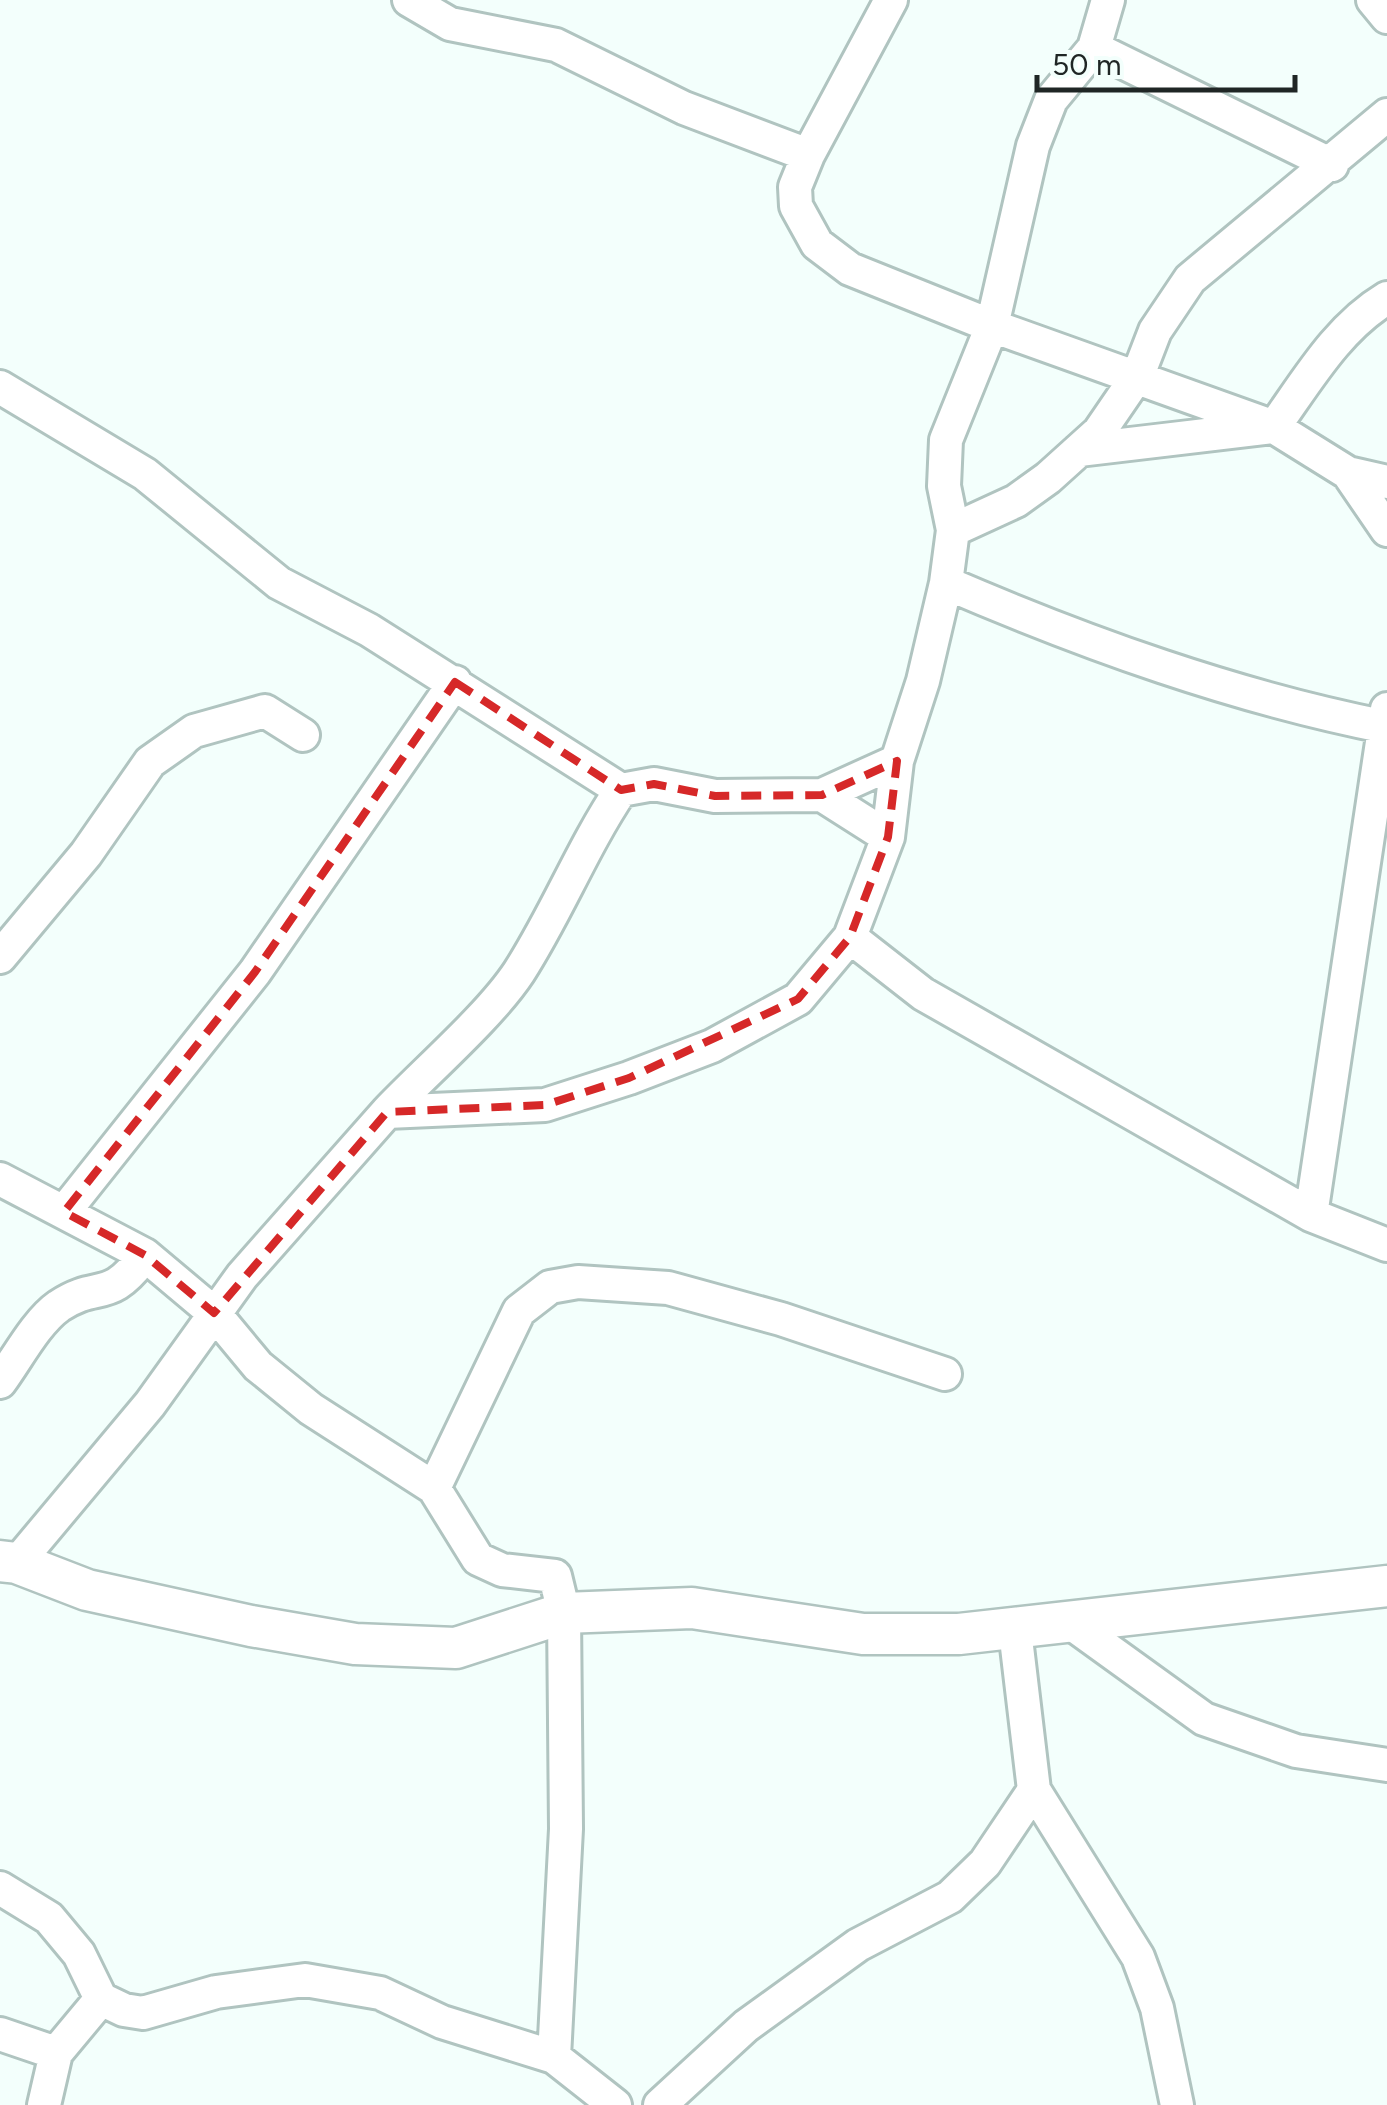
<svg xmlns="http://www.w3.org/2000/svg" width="1387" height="2105" font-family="Figtree,sans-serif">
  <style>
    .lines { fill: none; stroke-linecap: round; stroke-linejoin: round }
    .minor-casing { stroke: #b0c4c0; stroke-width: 38 }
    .tertiary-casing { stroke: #b0c4c0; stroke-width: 45 }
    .minor { stroke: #fff; stroke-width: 32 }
    .tertiary { stroke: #fff; stroke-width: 40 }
    .marked { fill: none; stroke: #d62828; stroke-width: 8; stroke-dasharray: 20 12; stroke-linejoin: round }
  </style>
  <rect width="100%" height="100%" fill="#f3fffc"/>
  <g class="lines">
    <g class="minor-casing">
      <path id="minor" d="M409 0 450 24 556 45 684 108 808 155 795 187 796 206 817 244 850 269 992 326 1274 427 1348 473 1387 482
        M1373 0 1387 17
        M1094 48 1332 165
        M808 155 891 0
        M0 387 145 474 279 583 369 630 621 790 654 784 715 796 822 795 897 761
        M1079 450 1274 427C1307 381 1337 328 1387 298
        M1348 473 1387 530
        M953 530 1016 501 1048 478 1099 432 1138 375 1155 331 1190 279 1387 115
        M946 583C1088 644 1235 697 1387 727
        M822 795 888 837
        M850 937 923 994 1311 1215 1387 1245
        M0 957 86 854 150 762 194 731 265 711 303 735
        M387 1112C425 1072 490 1016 519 972 557 913 582 848 621 790
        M0 1179 145 1255 214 1313 258 1366 311 1409 434 1488 478 1559 502 1570 555 1576 564 1613 566 1829 554 2057
        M64 1212 255 972 455 682
        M1311 1215 1387 709
        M0 1382C17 1359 36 1322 59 1306 100 1279 107 1306 145 1255
        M434 1488 519 1311 550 1287 578 1282 668 1288 781 1319 945 1374
        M17 1563 150 1404 242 1276 387 1112 545 1105 629 1078 712 1046 798 999 850 937 888 837 897 761 923 681 946 583 953 530 944 486 946 440 992 326 1033 146 1051 100 1094 48 1108 0
        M1071 1623 1204 1719 1296 1751 1387 1765
        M1015 1630 1034 1790 1138 1957 1157 2008 1177 2105
        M0 1888 49 1918 79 1954 101 1999 124 2010 143 2013 216 1992 305 1980 380 1993 442 2022 554 2057 615 2105
        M0 2034 56 2053
        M44 2105 56 2053 101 1999
        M660 2105 746 2026 858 1945 950 1897 985 1863 1034 1790"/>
    </g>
    <g class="tertiary-casing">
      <path id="tertiary" d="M0 1561 17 1563 87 1590 251 1626 355 1644 456 1648 564 1613 692 1608 863 1634H959L1387 1586"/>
    </g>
    <use href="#minor" class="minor"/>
    <use href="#tertiary" class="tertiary"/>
  </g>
  <path class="marked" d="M455 682 621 790 654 784 715 796 822 795 897 761 888 837 850 937 798 999 629 1078 545 1105 387 1112 214 1313 145 1255 64 1212 255 972Z"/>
  <path d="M1037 75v15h258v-15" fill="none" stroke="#1f2625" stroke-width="5"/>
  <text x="1052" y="75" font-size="30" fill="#1f2625" stroke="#f3fffc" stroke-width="8" paint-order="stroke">50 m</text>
</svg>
